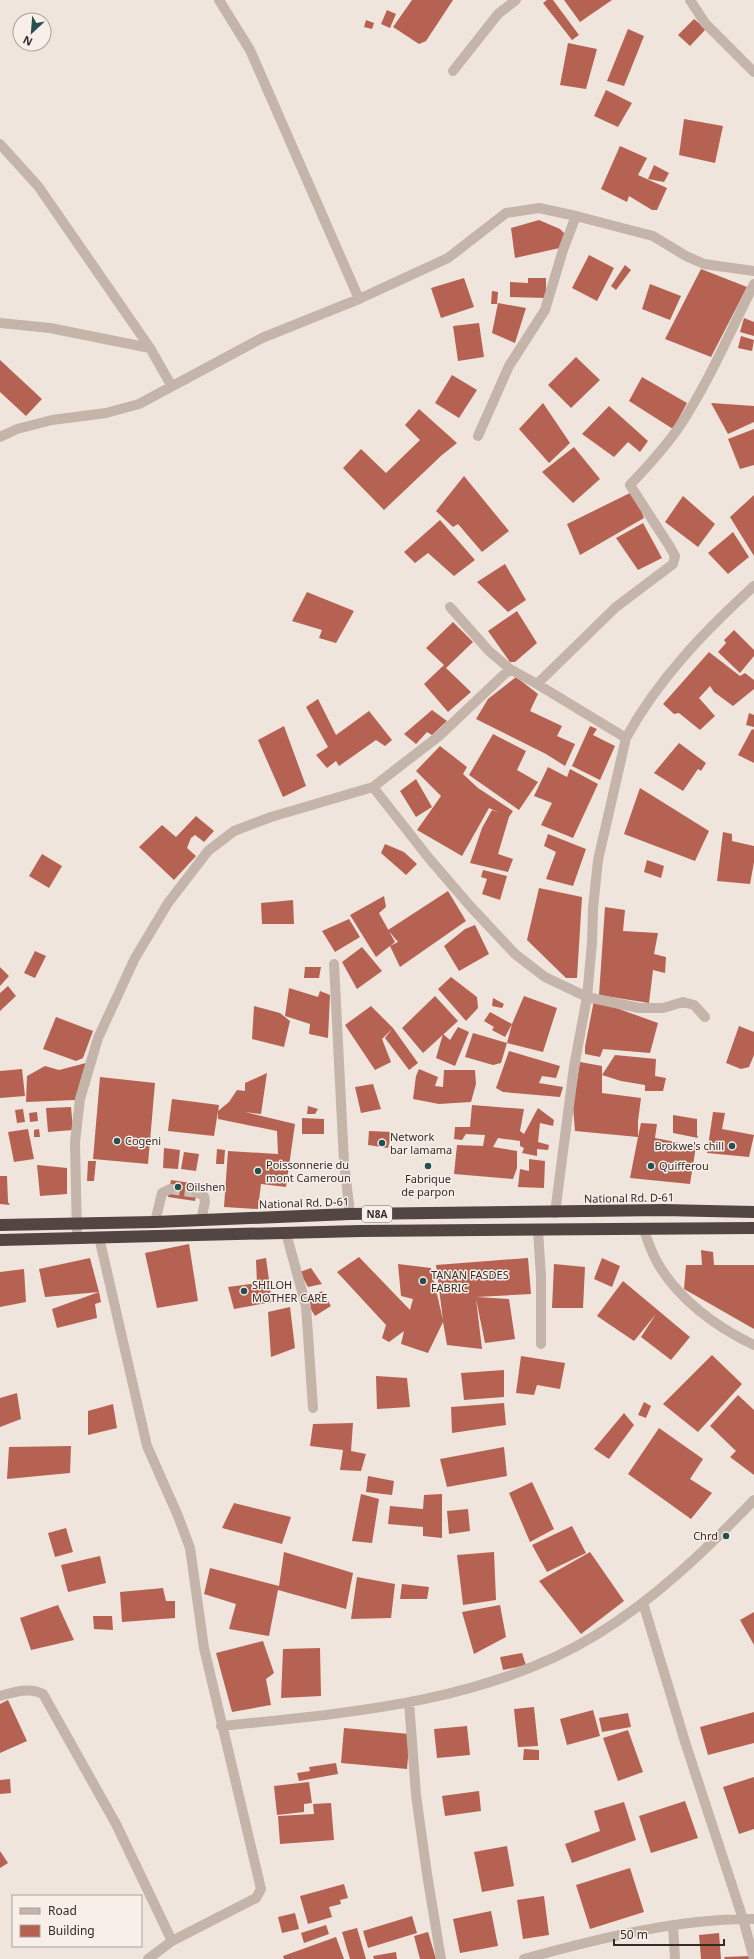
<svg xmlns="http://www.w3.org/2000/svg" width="754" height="1959" font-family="'Noto Sans',sans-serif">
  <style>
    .building { fill: #b66253 }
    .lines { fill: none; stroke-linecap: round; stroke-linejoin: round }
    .minor-tunnel { stroke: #cac0b9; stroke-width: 10; stroke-dasharray: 10 5; stroke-linecap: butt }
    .minor { stroke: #c5b4aa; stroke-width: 10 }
    .highway { stroke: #534541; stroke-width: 12 }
    .poi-dot { fill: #24504f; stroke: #f7efe8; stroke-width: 1.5 }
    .labels { text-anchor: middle; stroke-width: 3; stroke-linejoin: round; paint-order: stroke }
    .shield { fill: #f7efe8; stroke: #6e6662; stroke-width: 1 }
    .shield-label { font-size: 10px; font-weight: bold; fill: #342b29 }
    .poi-label { font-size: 11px; fill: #342b29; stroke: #f7efe8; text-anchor: start }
    .street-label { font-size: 11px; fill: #342b29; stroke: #f7efe8 }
  </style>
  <rect width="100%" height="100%" fill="#efe5dd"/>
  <path class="building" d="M412 0H453L426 41 419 44 393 27Z
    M547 0H553L579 35 572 40 543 3Z
    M564 0H612L580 22Z
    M387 10 396 14 390 28 381 24Z
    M694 19 706 29 690 46 678 35Z
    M366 20 374 23 372 29 364 27Z
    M628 29 644 36 624 86 607 81Z
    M568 43 597 49 586 89 560 85Z
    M606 90 632 103 618 127 594 116Z
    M684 119 723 126 715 163 679 155Z
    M620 146 647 158 638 175 667 188 657 210H652L629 196 627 202 601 189Z
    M654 165 669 173 664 182 648 179Z
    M539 220 560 229 568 237 564 247 515 258 511 228Z
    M589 255 614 268 597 301 572 288Z
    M625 265 631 270 616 290 611 286Z
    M701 269 747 287 711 357 665 339Z
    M464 278 474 307 441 318 431 288Z
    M528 278H546V298L510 297V282L528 283Z
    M650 284 681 296 670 320 642 309Z
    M492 291 498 292 497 304H491Z
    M498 303 526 308 515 343 492 333Z
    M744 318 754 322V336L740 332Z
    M479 323 484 357 458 361 453 326Z
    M741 336 754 340 752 351 738 348Z
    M576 357 600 380 571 408 548 385Z
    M0 360 42 399 26 416 0 392Z
    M452 375 477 390 459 418 435 403Z
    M642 377 687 403 673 429 629 401Z
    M543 403 570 443 549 463 519 429Z
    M711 403 754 406V422L728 434Z
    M609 406 648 441 640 452 628 442 614 457 582 434Z
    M419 409 457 443 442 455 384 510 343 468 361 449 386 473 420 440 405 425Z
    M754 429V465L740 469 728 439Z
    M574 447 600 479 573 503 542 472Z
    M464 476 509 531 482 552 458 524 453 527 436 511Z
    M634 491 644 518 580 555 567 524Z
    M754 495V556L730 517Z
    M683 496 715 524 698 547 665 522Z
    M440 520 475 560 454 576 428 553 415 563 404 552Z
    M643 523 662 558 638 570 616 538Z
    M733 532 749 557 728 574 708 553Z
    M505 564 526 600 508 612 477 582Z
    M307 592 354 611 336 643 319 638 322 630 292 621Z
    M517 611 537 643 515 662H510L488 631Z
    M453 622 473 642 446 668 471 692 448 712 424 684 444 665 426 648Z
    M734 630 754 650V656L740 673 718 652 726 643 724 640Z
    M709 652 740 676 745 673 754 680V689L733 706 714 692 710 686 699 698 715 716 700 730 679 713 674 714 663 704Z
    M516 677 538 694 530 711 562 726 557 736 575 744 565 766 546 754 476 719 488 699Z
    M318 699 336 735 369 711 392 740 385 746 376 740 339 766 336 761 327 768 316 755 328 747 306 707Z
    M432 710 447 721 432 735 427 732 416 744 404 734Z
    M749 713 754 715V727L746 725Z
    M284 726 306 786 283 797 258 740Z
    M590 726 597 729 593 735 615 746 600 780 572 766Z
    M752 729 754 730V763L738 755Z
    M493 734 526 751 517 770 538 782 519 810 469 775Z
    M679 743 706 763 701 771 698 769 683 791 654 773Z
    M440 746 467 767 463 774 478 788 513 811 509 817 498 854 513 859 508 872 470 863 482 828 492 810 500 813 489 808 462 856 417 830 441 796 416 771Z
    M548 767 567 777 570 769 598 784 573 838 541 825 552 803 534 796Z
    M416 779 432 807 416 817 400 791Z
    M640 788 709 831 695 861 624 834Z
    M196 816 214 831 204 842 195 835 191 838 187 848 196 856 174 880 139 847 162 825 176 837Z
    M723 832 732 834V841L754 846V862L750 884 717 881Z
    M548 834 586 849 573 886 546 879 556 852 544 846Z
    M385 844 404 852 417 864 406 875 381 853Z
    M42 854 62 866 49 888 29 876Z
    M647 860 664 866 661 878 644 872Z
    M483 870 507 876 500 900 482 894 487 879 481 877Z
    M539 888 582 897 577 978H566L527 940Z
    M448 891 466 921 400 967 390 946 398 942 388 930Z
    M384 896 386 907 379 913 395 942 376 957 350 915Z
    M293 900 294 924H262L261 903Z
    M605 907 625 910 623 931 658 933 654 954 666 957 665 973 653 970 649 1003 599 995Z
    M349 919 360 937 335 952 322 931Z
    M475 925 489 954 459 971 444 946 465 929Z
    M362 947 382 971 357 989 342 962Z
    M35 951 46 956 35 978 24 973Z
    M0 967 9 976 0 986Z
    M305 967H321L319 978H304Z
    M451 977 477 997 478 1008 466 1021 438 989Z
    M8 986 16 996 0 1011V993Z
    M289 988 318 997 320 991 330 995 328 1038 309 1034 310 1024 285 1016Z
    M435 996 458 1021 423 1053 402 1028Z
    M524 996 557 1008 543 1052 507 1043 512 1024 505 1037 492 1030 494 1027 484 1021 490 1012 512 1024Z
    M493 998 504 1004 502 1008 492 1006Z
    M594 1000 658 1023 650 1053 603 1049 600 1057 585 1054V1047Z
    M254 1006 280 1013 290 1021 284 1047 252 1039Z
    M371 1006 393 1028 418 1063 409 1070 385 1038 392 1029 382 1039 391 1062 375 1070 345 1025Z
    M56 1017 93 1031 83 1058 76 1061 43 1049Z
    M739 1026 754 1032V1055L749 1067 741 1069 726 1063Z
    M458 1027 469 1032 455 1066 436 1058 443 1034 450 1040Z
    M473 1033 507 1043 501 1063 493 1065 465 1057Z
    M509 1051 560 1066 556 1078 542 1076 539 1083 563 1087 560 1097 503 1092 496 1088Z
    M615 1055 656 1059 655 1076 666 1078 663 1091H645V1085L621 1081 602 1075Z
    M580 1062 602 1066V1093L641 1098 638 1121V1137L641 1123 657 1124 655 1138 696 1146 690 1184 630 1178 638 1137 575 1131 573 1107Z
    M86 1063 75 1100 26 1102 27 1076 45 1066 59 1070Z
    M22 1069 25 1096 0 1098V1071Z
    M419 1069 438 1077 435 1086 443 1087 444 1070H475L476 1084 471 1102 439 1104 413 1099 416 1076Z
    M267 1073 261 1114 245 1112 295 1124 286 1187 261 1184 258 1209 224 1207 228 1151 278 1154 277 1131 218 1119V1111L229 1102 237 1090 245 1091V1083Z
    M100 1077 155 1083 148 1164 93 1159Z
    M373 1084 381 1109 361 1113 355 1087Z
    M172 1099 219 1105 214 1136 168 1131Z
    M472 1105 524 1109 520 1131 524 1134 538 1108 554 1120 553 1126 540 1123 538 1142 549 1145 548 1150 537 1149V1156L522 1153 524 1148 520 1146V1141L498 1138 493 1147 517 1151V1168L513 1179 454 1174 457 1145 483 1146 485 1135 466 1134 462 1140 454 1139 455 1127H470Z
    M308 1106 318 1109 315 1114H307Z
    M71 1107 73 1130 48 1132 46 1108Z
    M23 1109 25 1122 17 1123 15 1110Z
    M37 1112 38 1121 30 1122 29 1113Z
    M713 1112 725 1113 722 1129 754 1135 749 1157 707 1153Z
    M673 1115 697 1119V1135L698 1138 673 1133Z
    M302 1118 324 1119V1134H302Z
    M28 1129 34 1159 14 1162 8 1132Z
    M39 1129 40 1137H34V1130Z
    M369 1131 392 1132 388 1148 368 1145Z
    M164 1148 180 1150 178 1169 163 1168Z
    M217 1149 225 1150 224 1164H216Z
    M184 1152 199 1154 196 1171 181 1169Z
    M529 1159 545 1161 544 1188 518 1187 520 1169 529 1171Z
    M88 1161H96L94 1181H87Z
    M37 1165 67 1168V1194L40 1196Z
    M0 1176H7L8 1202 10 1205 0 1204Z
    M171 1180 198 1184 195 1201 168 1197Z
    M189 1244 198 1301 157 1308 145 1253Z
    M701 1250 713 1252 714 1265H754V1329L684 1289 686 1265H702Z
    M359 1257 410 1310 413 1299 401 1296 398 1264 431 1268 443 1320 436 1265 528 1258 531 1294 476 1297 509 1299 515 1339 485 1343 476 1299 482 1349 447 1345 443 1322 428 1353 401 1344 404 1331 389 1342 382 1338 386 1325 337 1272Z
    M90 1258 99 1292 45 1297 39 1269Z
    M266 1258 272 1302 234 1309 228 1287 257 1283 256 1260Z
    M602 1258 620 1266 612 1287 594 1279Z
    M554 1264 585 1267 583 1308H552Z
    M311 1268 322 1284 308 1287 300 1272Z
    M24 1269 26 1302 0 1307V1272Z
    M623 1281 690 1337 671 1360 641 1337 656 1314 634 1341 597 1316Z
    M322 1291 331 1306 315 1316 306 1301Z
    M99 1292 101 1302 95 1304 97 1318 57 1328 52 1309Z
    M290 1307 295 1348 271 1357 268 1312Z
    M712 1355 742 1384 698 1432 663 1404Z
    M521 1356 565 1363 560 1389 537 1385 534 1395 516 1393Z
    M504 1370V1397L464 1400 461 1373Z
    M376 1376 407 1378 410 1407 377 1409Z
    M17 1393 21 1419 0 1427V1398Z
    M738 1395 754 1410V1475L730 1457 736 1451 710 1426Z
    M644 1402 651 1406 646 1418 638 1415Z
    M504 1403 506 1425 452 1433 451 1407Z
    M113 1404 117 1428 88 1435V1411Z
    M624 1413 634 1425 609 1459 594 1449Z
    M353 1423 351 1451 366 1454 361 1471 340 1470 343 1450 310 1446 313 1424Z
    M659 1428 703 1459 690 1479 712 1493 691 1519 628 1474Z
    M71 1446 70 1473 7 1479 9 1447Z
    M504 1447 507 1476 447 1487 440 1459Z
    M368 1476 394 1481 392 1495 366 1492Z
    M532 1482 554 1529 530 1542 509 1493Z
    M361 1494 379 1499 372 1543 352 1541Z
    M442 1494V1538L423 1536V1527L388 1524 390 1506 423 1509 424 1495Z
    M234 1503 291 1517 282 1544 222 1528Z
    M468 1509 470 1531 449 1534 447 1511Z
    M572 1526 586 1553 547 1572 532 1545Z
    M66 1528 73 1552 55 1557 48 1533Z
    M284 1552 353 1573 346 1609 278 1590 269 1636 229 1629 236 1604 204 1594 210 1568 279 1586Z
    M494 1552 496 1600 463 1605 457 1555Z
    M590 1552 624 1601 581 1634 539 1581Z
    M100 1556 106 1583 68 1592 61 1565Z
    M357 1577 395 1584 391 1618 351 1619Z
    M402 1584 429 1587 427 1599H400Z
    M163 1588 166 1601H175V1618L122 1622 120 1592Z
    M58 1605 74 1640 31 1650 20 1618Z
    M500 1605 506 1637 474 1654 462 1612Z
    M754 1612V1645L740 1620Z
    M93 1616H112L113 1630 94 1629Z
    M263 1641 274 1673 266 1679 271 1705 232 1712 216 1653Z
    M320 1648 321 1696 281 1698 283 1649Z
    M522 1653 526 1665 503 1670 500 1657Z
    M8 1700 27 1741 0 1753V1704Z
    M534 1707 538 1746 518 1747 514 1709Z
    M593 1710 600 1736 567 1745 560 1719Z
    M754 1712V1743L708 1755 700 1727Z
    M628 1713 631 1727 602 1732 599 1718Z
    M467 1726 470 1755 437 1758 434 1729Z
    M344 1728 410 1734 407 1769 341 1763Z
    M628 1730 643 1772 618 1781 603 1738Z
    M524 1749 539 1750V1760H523Z
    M336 1763 338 1774 299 1781 297 1773 310 1771 309 1767Z
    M754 1777V1829L739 1834 723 1787Z
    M10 1779 11 1793 0 1794V1780Z
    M309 1782 312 1803 304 1804V1812L277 1815 274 1786Z
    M479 1791 481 1811 445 1816 442 1796Z
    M685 1801 698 1838 651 1853 639 1816Z
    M624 1802 636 1840 572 1863 565 1844 600 1831 594 1811Z
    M331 1803 334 1840 280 1844 278 1816 314 1814 313 1804Z
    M507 1846 514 1886 482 1892 474 1852Z
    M0 1851 8 1863 0 1868Z
    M630 1868 644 1912 590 1929 576 1885Z
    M344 1884 348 1898 340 1900 341 1904 329 1907 332 1917 308 1924 300 1896Z
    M544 1896 549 1935 523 1939 517 1900Z
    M491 1911 498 1946 460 1953 453 1919Z
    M295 1913 299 1929 282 1933 278 1917Z
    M412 1916 417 1933 368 1948 363 1931Z
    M326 1925 329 1934 304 1943 301 1933Z
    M357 1928 366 1959H350L342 1932Z
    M428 1932 436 1959H420L414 1936Z
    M719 1933 721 1959H701L699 1935Z
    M336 1937 344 1959H284L283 1956Z
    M396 1952 397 1959H374L373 1956Z
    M750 1956V1959H725L724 1957Z"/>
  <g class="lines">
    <path class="minor-tunnel" d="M170 1189 197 1193"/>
    <path class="minor" d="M219 0 250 50 359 299
      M690 0 705 23 754 72
      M453 71 498 14 516 0
      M0 144 38 186 150 348 171 385
      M0 323 50 328 150 348
      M478 436 509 366 545 310 563 250 576 216
      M0 437 17 429 52 420 106 413 139 404 262 338 359 299 448 258 506 213 539 208 576 216 653 236 686 256 704 264 754 271
      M450 607 489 651 510 669 537 684 626 738 598 860 593 908 592 943 587 997 639 1008H663L683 1002 694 1005 705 1017
      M537 684 616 607 673 564 675 556 670 547 630 485C647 467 665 448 679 427 709 382 730 332 754 284
      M626 738C658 679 705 631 754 586
      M373 787 428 857 470 906 515 954 545 977 587 997 574 1067 555 1213
      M334 964 344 1162 350 1214
      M197 1193 204 1196 205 1202 201 1220
      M155 1222 162 1193 170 1189
      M643 1228C647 1239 651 1251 657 1262 678 1299 716 1327 754 1345
      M538 1230 541 1277V1344
      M286 1233 306 1306 313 1408
      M99 1237 147 1446 178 1516 190 1548 204 1648 261 1889 256 1898 172 1941 148 1959
      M77 1238 75 1142 80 1099 98 1038 135 958 168 903 208 851 234 831 271 817 373 787 439 736 510 669
      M643 1603 686 1745 743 1919 754 1959
      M0 1696C14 1692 29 1687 43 1694L116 1824 172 1941
      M409 1702 416 1795 427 1874 441 1959
      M221 1726C348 1713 485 1703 596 1635 655 1599 706 1550 754 1500
      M673 1925 675 1959
      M524 1959C596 1939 680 1918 754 1919"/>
    <path class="highway" d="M0 1225 155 1222 350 1214 663 1210 754 1212
      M0 1240 360 1231 754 1228"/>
  </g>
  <g class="poi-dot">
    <circle cx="117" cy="1141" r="4"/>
    <circle cx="382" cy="1143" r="4"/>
    <circle cx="732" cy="1146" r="4"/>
    <circle cx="428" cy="1166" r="4"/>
    <circle cx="651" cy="1166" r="4"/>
    <circle cx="258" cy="1171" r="4"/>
    <circle cx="178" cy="1187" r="4"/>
    <circle cx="423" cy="1281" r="4"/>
    <circle cx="244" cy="1291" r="4"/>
    <circle cx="726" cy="1536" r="4"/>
  </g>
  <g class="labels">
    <rect class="shield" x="362" y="1206" width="30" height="16" rx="3"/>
    <g class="shield-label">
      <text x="377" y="1218">N8A</text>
    </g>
    <g class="poi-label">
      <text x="390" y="1141">Network<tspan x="390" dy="13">bar lamama</tspan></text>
      <text x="125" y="1145">Cogeni</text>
      <text x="724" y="1150" text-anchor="end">Brokwe's chill</text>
      <text x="266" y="1169">Poissonnerie du<tspan x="266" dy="13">mont Cameroun</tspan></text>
      <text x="659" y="1170">Quifferou</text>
      <text x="428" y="1183" text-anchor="middle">Fabrique<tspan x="428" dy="13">de parpon</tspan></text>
      <text x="186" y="1191">Oilshen</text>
      <text x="431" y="1279">TANAN FASDES<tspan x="431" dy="13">FABRIC</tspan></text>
      <text x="252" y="1289">SHILOH<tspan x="252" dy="13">MOTHER CARE</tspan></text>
      <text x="718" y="1540" text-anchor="end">Chrd</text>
    </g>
    <g class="street-label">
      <text transform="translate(629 1198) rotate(-1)" y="4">National Rd. D-61</text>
      <text transform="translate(304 1203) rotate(-2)" y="4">National Rd. D-61</text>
    </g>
  </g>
  <rect x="12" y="1895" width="130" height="52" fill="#f7efe8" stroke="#a9a19c"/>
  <rect x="20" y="1908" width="20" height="6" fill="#c5b4aa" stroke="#a9a19c"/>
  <text x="48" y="1915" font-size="12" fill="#342b29">Road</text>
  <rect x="20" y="1925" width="20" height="12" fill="#b66253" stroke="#a9a19c"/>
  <text x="48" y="1935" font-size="12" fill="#342b29">Building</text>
  <g transform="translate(32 32) rotate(206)"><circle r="19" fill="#f7efe8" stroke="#a9a19c"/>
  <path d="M0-3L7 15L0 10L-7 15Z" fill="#24504f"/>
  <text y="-6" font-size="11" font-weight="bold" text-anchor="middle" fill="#342b29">N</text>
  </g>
  <path d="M614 1939v6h110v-6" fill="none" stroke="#342b29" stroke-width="2"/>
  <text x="620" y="1939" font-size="12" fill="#342b29" stroke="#f7efe8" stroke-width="3" paint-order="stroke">50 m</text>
</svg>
